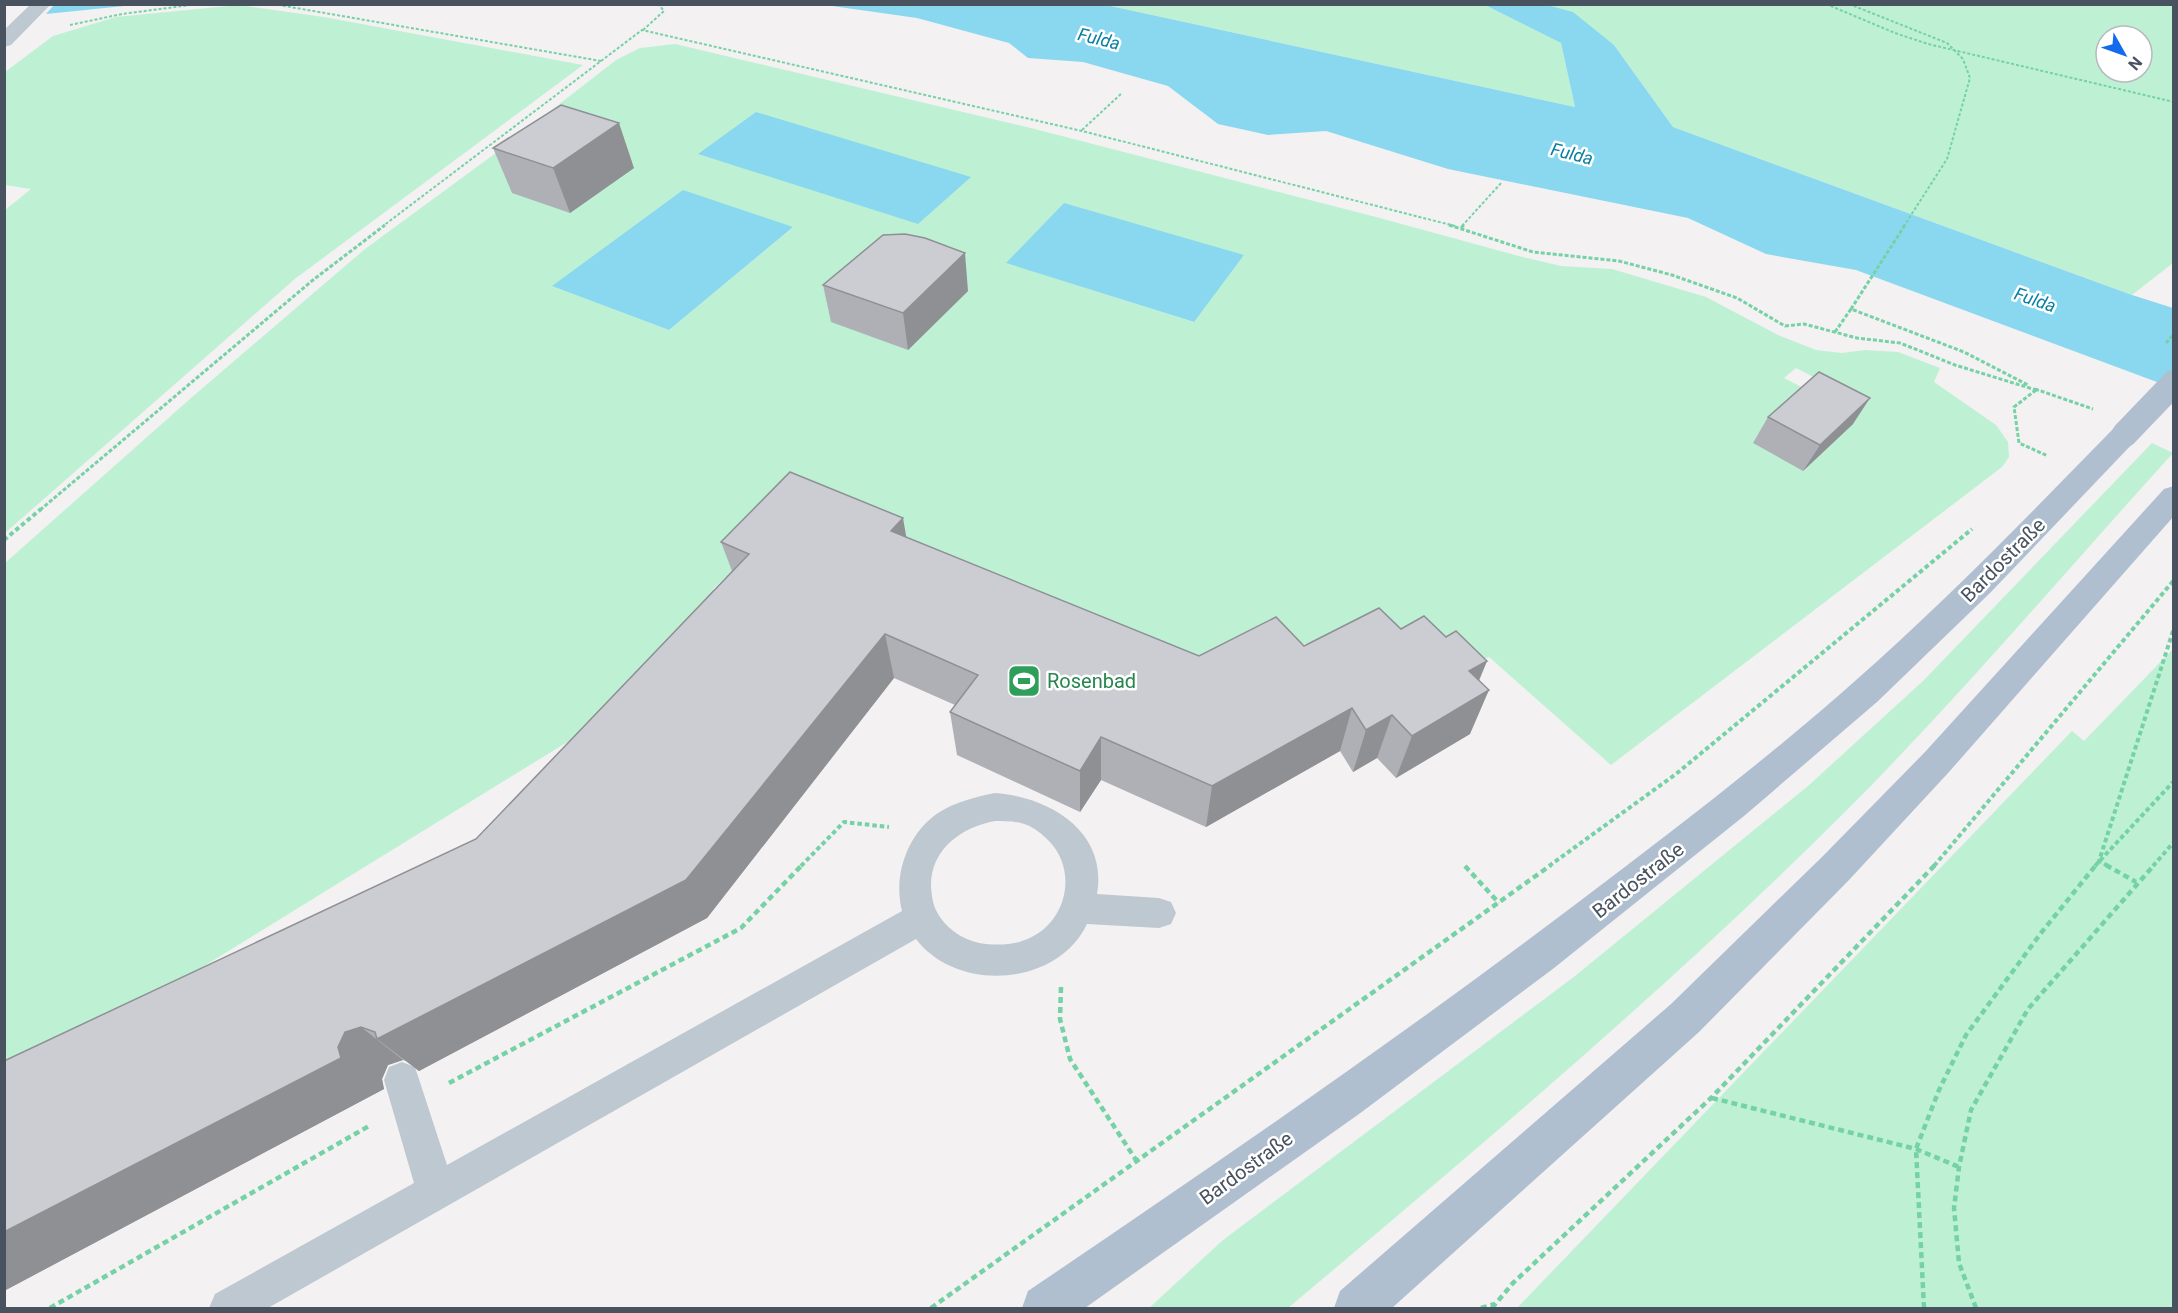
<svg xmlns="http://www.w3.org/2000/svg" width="2178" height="1313" font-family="Roboto,sans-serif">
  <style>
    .green { fill: #bef1d4; fill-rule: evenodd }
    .water { fill: #8ad8f0 }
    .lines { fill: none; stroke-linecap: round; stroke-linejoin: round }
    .path-far3 { stroke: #75d1a6; stroke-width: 2; stroke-dasharray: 3 2; stroke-linecap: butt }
    .path-far2 { stroke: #75d1a6; stroke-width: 3; stroke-dasharray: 4 2; stroke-linecap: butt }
    .path-far1 { stroke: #75d1a6; stroke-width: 4; stroke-dasharray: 4.5 3; stroke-linecap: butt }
    .path { stroke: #75d1a6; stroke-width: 4.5; stroke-dasharray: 6 4; stroke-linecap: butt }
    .service { fill: #bec8d0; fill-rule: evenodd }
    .tertiary { fill: #bec8d0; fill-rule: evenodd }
    .primary { fill: #b0bfd0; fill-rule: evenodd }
    .path-bridge { stroke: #75d1a6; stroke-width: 3; stroke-dasharray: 4 2; stroke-linecap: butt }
    .primary-bridge { stroke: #b0bfd0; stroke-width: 26 }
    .wall { fill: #afb0b5 }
    .shaded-wall { fill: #8e9094 }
    .building { fill: #cbcdd3; stroke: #8e9094; stroke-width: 1.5 }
    .labels { text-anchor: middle; stroke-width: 5; stroke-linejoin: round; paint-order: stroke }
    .far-water-label { font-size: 18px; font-style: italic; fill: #087fa3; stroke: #fff }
    .street-label { font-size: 20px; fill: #48535f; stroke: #fff }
    .leisure-label { font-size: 20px; fill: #27864d; stroke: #fff; text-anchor: start }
  </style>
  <rect width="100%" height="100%" fill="#f3f1f1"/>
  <path class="green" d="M238 5 324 17 583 65 296 278 5 533V210L31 189 5 185V72L53 36 116 17Z
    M1106 5H1485L1561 43 1575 107Z
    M1547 5H2173V263L2132 295 1673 127 1614 45ZM2106 36H2142V72H2106Z
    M675 44 1027 127 1376 217 1515 255 1561 266 1612 269 1706 297 1778 335 1816 350 1842 353 1865 350 1898 352 1940 368 1934 382 1996 425 2008 442 2009 457 2002 467 1611 765 1489 657 1444 675 1364 637 1284 646 1200 684 804 504 713 589 714 598 590 728 5 1089V563L191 398 365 249 504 147 616 60 640 48ZM793 227 669 330 553 286ZM1244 255 1193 322 1007 263ZM1796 368 1853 397 1811 392 1784 378Z
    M2152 443 2173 453C2064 573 1958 699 1843 814 1667 989 1477 1149 1288 1308H1149L1223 1240 1575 976 1808 786 1923 681Z
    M2173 649V1308H1517L2072 731 2084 741Z"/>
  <path class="water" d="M54 5V4L134 5 46 14Z
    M825 5H1106L1575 107 1561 43 1485 5H1547L1573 12 1614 45 1673 127 2132 295 2173 308V388L1856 270 1766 254 1688 218 1448 169 1326 131 1268 135 1218 124 1168 86 1083 62 1028 58 1009 43 917 18Z
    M756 112 971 177 918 224 698 154Z
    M683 190 793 227 669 330 552 286Z
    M1064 203 1244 255 1194 322 1006 263Z"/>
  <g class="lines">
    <path class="path-far3" d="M273 4 601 61 383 226
      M1826 4 1895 33 1928 44 2174 102
      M1849 4 1947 43 1963 59 1970 78 1947 159 1904 226
      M2169 4 2174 6
      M70 25 122 14 198 4
      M643 30 664 11 658 4
      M601 61 642 30 1082 131 1455 226
      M1082 130 1122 93
      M1462 226 1502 182"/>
    <path class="path-far2" d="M1449 225 1533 252 1619 261 1672 275 1737 298 1785 326 1804 324 1857 338 1900 343 1955 365 2036 390
      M1905 225 1851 309 1964 352 2028 385
      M1461 228 1464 225
      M1835 332 1851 309
      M2035 389 2093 409
      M2036 390 2014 407 2019 443 2048 456
      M40 510 313 280 385 225"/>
    <path class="path-far1" d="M4 540 41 509
      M801 866 844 822 889 827
      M1549 866 1676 774 1972 529
      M1934 866 2174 580
      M2095 866 2174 781
      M2108 866 2099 861 2174 628
      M2153 866 2174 842"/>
    <path class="path" d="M2106 865 2136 882
      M1465 866 1499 903
      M1061 987 1060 1019 1070 1059 1136 1160
      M449 1083 741 928 802 865
      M1712 1098 1916 1149 1959 1167
      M50 1308 369 1126
      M931 1308 1551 865
      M1481 1308 1495 1304
      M1492 1308 1513 1283 1711 1098 1935 865
      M1924 1308 1916 1149 1939 1090 1966 1035 2041 933 2096 865
      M1976 1308 1959 1263 1954 1208 1959 1167 1971 1110 2028 1009 2154 865"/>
    <path class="service" d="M995 793C1049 797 1108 831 1097 894L1159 898 1171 902 1176 913 1171 924 1159 928 1087 924C1057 987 957 993 916 939L268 1308H209L215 1294 414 1183 384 1080 389 1067 402 1062 415 1067 447 1165 902 911C893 876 907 834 938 813 955 802 975 797 995 793ZM995 821C1005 821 1017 821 1027 825 1035 828 1043 835 1049 841 1080 873 1065 928 1022 941 1011 945 998 945 986 944 967 942 950 932 940 917 933 907 932 898 931 887 930 849 962 827 995 821Z"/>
    <path class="tertiary" d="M31 4H51L11 45 4 47V30Z"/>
    <path class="primary" d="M2125 424 2135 427 2139 434 2135 441 1990 593 1877 702 1744 816 1554 968 1359 1114 1085 1308H1022L1028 1291C1213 1166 1398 1039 1576 904 1671 832 1766 760 1855 681 1946 601 2030 514 2115 427Z
      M2174 486V516L1949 772 1849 880 1699 1032 1392 1308H1334L1340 1291 1671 1004 1823 856 1925 752 2164 489Z"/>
    <path class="path-bridge" d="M2166 343 2174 334"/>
    <path class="primary-bridge" d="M2125 434 2174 383"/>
  </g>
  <path class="wall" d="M493 148 634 168 570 213 512 193Z
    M823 285 968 291 908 350 831 322Z
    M1768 417 1853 424 1803 471 1753 443Z
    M906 537 1199 656 1304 646 1401 629 1446 637 1487 661 1479 681 1470 734 1396 778 1377 758 1353 772 1340 751 1206 827 1101 780 1080 812 957 755 950 712 955 705 894 678 707 918 419 1071 406 1061 403 1060 388 1065 382 1079 384 1089 4 1291 476 839 732 571 721 542Z"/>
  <path class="shaded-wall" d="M619 123 634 168 570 213 553 168Z
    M965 253 968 291 908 350 903 313Z
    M1870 398 1853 424 1803 471 1820 445Z
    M903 518 911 564 891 531Z
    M885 634 894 678 707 918 419 1071 377 1039Z
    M1487 661 1470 701 1489 690 1470 734 1396 778 1412 736 1469 671Z
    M1352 708 1340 751 1206 827 1212 786Z
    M1392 715 1377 758 1353 772 1366 730Z
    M1101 737V780L1080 812V771Z
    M361 1027 403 1060 388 1065 382 1079 384 1089 4 1291V1232L338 1047 345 1032Z"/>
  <path class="building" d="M561 105 619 123 553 168 493 148Z
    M905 234 925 238 965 253 903 313 823 285 883 235Z
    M1819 372 1870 398 1820 445 1768 417Z
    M790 472 903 518 891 531 1199 656 1276 617 1304 646 1379 608 1401 629 1424 616 1446 637 1456 631 1487 661 1469 671 1489 690 1412 736 1392 715 1366 730 1352 708 1212 786 1101 737 1080 771 950 712 978 675 885 634 686 880 377 1039 375 1032 361 1027 345 1032 338 1047 341 1058 4 1232V1061L476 839 749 554 721 542Z"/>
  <defs>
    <g id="stadium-square" transform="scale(1.725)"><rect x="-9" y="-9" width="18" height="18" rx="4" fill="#2e9e5b" stroke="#fff"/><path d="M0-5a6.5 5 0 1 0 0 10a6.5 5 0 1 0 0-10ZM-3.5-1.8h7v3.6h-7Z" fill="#fff"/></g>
  </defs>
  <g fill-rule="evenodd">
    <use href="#stadium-square" x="1024" y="681"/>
  </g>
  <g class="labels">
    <g class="far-water-label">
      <text transform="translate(1099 39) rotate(14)" y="6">Fulda</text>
      <text transform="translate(1572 154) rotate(14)" y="6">Fulda</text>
      <text transform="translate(2035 300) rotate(19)" y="6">Fulda</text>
    </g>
    <g class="street-label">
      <text transform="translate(2003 560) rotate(-45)" y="7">Bardostraße</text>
      <text transform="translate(1638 880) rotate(-38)" y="7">Bardostraße</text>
      <text transform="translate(1246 1168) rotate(-36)" y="7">Bardostraße</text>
    </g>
    <g class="leisure-label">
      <text x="1047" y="688">Rosenbad</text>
    </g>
  </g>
  <rect width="2178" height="1313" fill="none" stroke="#48535f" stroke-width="12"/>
  <g transform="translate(2124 54) rotate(130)"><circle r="28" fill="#ffffff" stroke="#b6babf" stroke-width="1.5"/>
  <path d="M0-4.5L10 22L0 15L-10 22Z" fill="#126bec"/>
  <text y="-9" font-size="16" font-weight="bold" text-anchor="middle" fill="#48535f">N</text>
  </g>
</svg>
